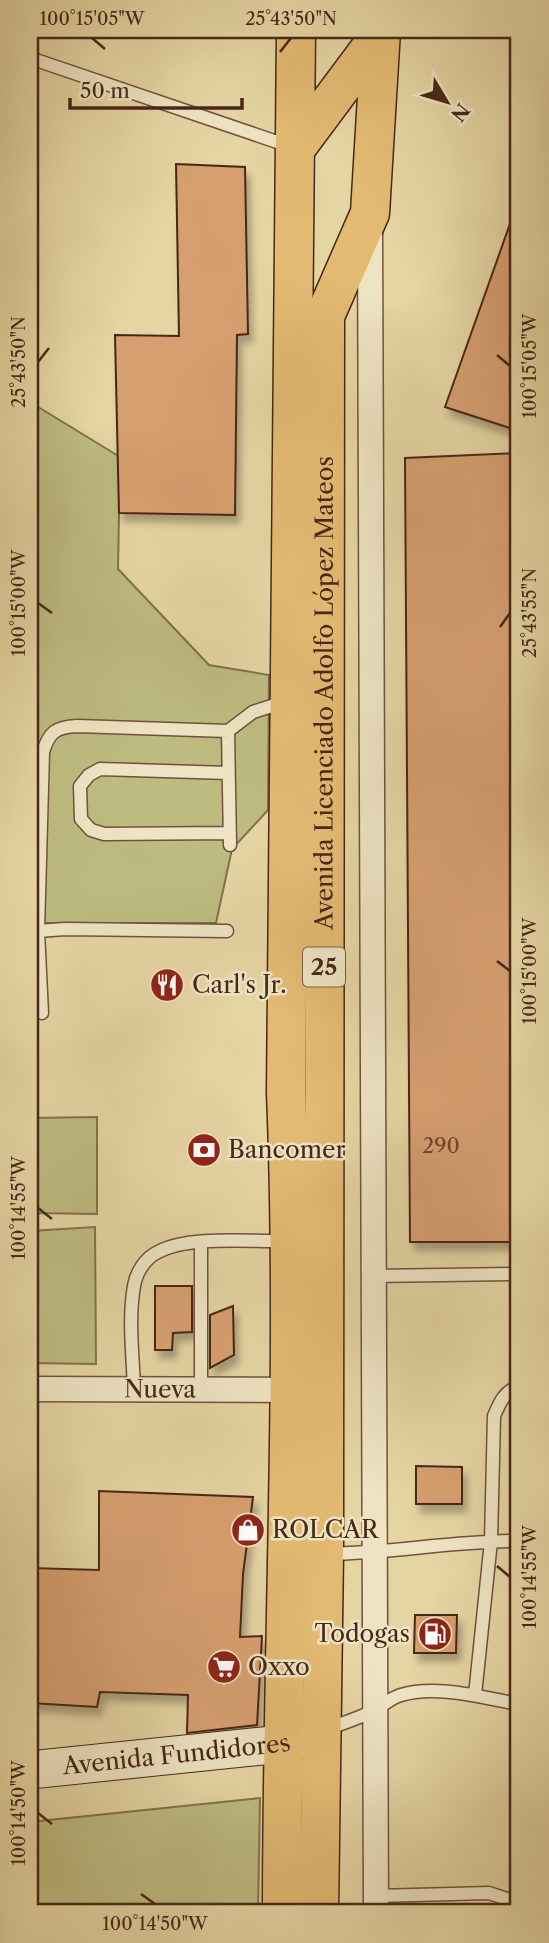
<svg xmlns="http://www.w3.org/2000/svg" width="549" height="1943" font-family="'Libre Caslon Text',serif">
  <style>
    .green { fill: #bdbb80; stroke: #83714c; stroke-width: 2 }
    .building { fill: #d69f6f; stroke: #492719; stroke-width: 2; filter: url(#shadow) }
    .lines { fill: none; stroke-linecap: round; stroke-linejoin: round }
    .lane-casing { stroke: #70523c; stroke-width: 15 }
    .street-casing { stroke: #70523c; stroke-width: 27 }
    .secondary-casing { stroke: #492719; stroke-width: 39 }
    .primary-casing { stroke: #492719; stroke-width: 41 }
    .lane { stroke: #eee4c3; stroke-width: 12 }
    .street { stroke: #eee4c3; stroke-width: 24 }
    .secondary { stroke: #eee4c3; stroke-width: 37 }
    .primary { stroke: #e2ba72; stroke-width: 38 }
    .ticks { fill: none; stroke: #492719; stroke-width: 2.5 }
    .labels { text-anchor: middle; stroke-width: 5; stroke-linejoin: round; paint-order: stroke }
    .number-label { font-size: 21px; fill: #6c452e }
    .shield { fill: #eee4c3; stroke: #7a604c; stroke-width: 2 }
    .shield-label { font-size: 23px; font-weight: bold; fill: #492719 }
    .street-label { font-size: 24px; fill: #492719; stroke: #eee4c3 }
    .poi-label { font-size: 24px; fill: #492719; stroke: #eee4c3; text-anchor: start }
    .neatline { fill: none; stroke: #492719; stroke-width: 2.5 }
    .ticks-label { font-size: 18px; text-anchor: middle; fill: #492719 }
  </style>
  <defs>
    <filter id="shadow"><feDropShadow dx="4.5" dy="8" stdDeviation="3.5" flood-color="#0004"/></filter>
  </defs>
  <rect width="100%" height="100%" fill="#e5d5a3"/>
  <filter id="stains"><feTurbulence type="fractalNoise" baseFrequency=".00286" numOctaves="4"/><feColorMatrix values="0 0 0 0 .2 0 0 0 0 .09 0 0 0 0 .02 0 0 0 .5 -.17"/></filter>
  <radialGradient id="worn" r=".72"><stop offset=".6" stop-color="#630" stop-opacity="0"/><stop offset="1" stop-color="#630" stop-opacity=".3"/></radialGradient>
  <path class="green" d="M30 402 120 457 118 569 209 665 269 675 268 810 232 849 216 923H30Z
    M97 1117V1214L30 1213V1118Z
    M95 1227 96 1364 30 1363V1231Z
    M260 1798 258 1913H30V1822Z"/>
  <path class="building" d="M176 164 245 167 248 334 237 335 235 515 119 513 115 335 179 336Z
    M517 204 519 205V431L445 407Z
    M519 453V1242H410L405 458Z
    M155 1286H192V1332L173 1333 172 1350H155Z
    M233 1306 234 1355 210 1368V1315Z
    M416 1466 462 1467V1504H416Z
    M99 1491 253 1497 243 1574 240 1637 262 1636 257 1725 187 1733 188 1695 100 1692 97 1707 30 1703V1568L99 1570Z
    M415 1615H457L456 1653H414Z"/>
  <g class="lines">
    <g class="lane-casing">
      <path id="lane" d="M30 58 289 146
        M228 731 230 845
        M228 773 100 769 89 775 80 786 81 819 91 830 104 834 230 833
        M38 931 43 752C49 732 56 727 77 726L228 731 253 712 284 702
        M42 1013 38 931 65 929 227 931
        M201 1242V1390
        M374 1276 519 1274
        M134 1389C133 1356 128 1320 134 1286 136 1273 145 1258 158 1252 190 1235 250 1242 287 1241
        M328 1554C392 1553 455 1541 519 1541
        M475 1695 491 1541 494 1416C500 1402 504 1392 519 1386
        M328 1729C343 1723 359 1718 373 1711 383 1706 390 1698 401 1695 436 1684 484 1698 519 1704
        M376 1896 489 1893 519 1903"/>
    </g>
    <g class="street-casing">
      <g id="street">
        <path d="M370 227 376 1913"/>
        <path id="s1" d="M30 1389 290 1390"/>
      </g>
    </g>
    <g class="secondary-casing">
      <g id="secondary">
        <path id="s2" d="M30 1770 282 1744 313 1734"/>
      </g>
    </g>
    <g class="primary-casing">
      <g id="primary">
        <path d="M296 148 381 34"/>
        <path d="M282 1913C282 1640 297 1366 286 1093L296 30"/>
        <path id="s3" d="M319 1913 324 1554 325 316 370 213 381 30"/>
      </g>
    </g>
    <use href="#lane" class="lane"/>
    <use href="#street" class="street"/>
    <use href="#secondary" class="secondary"/>
    <use href="#primary" class="primary"/>
  </g>
  <path class="ticks" d="M92 38 105 49M280 52 291 38M497 355 510 366M38 362 49 348M38 603 52 613M500 627 510 613M497 961 510 971M38 1208 52 1219M497 1566 510 1577M38 1813 52 1824M141 1894 155 1904"/>
  <defs>
    <g id="restaurant-disc" transform="scale(1.75)"><circle r="9.5" fill="#8f2418" stroke="#eee4c3"/><path d="M-5-6h1v4h1v-4h1v4h1v-4h1v5L-1.5 .5V6h-2V.5L-5-1ZM5-6V6H3V1.5H1.5Q1.5-4 5-6Z" fill="#fff"/></g>
    <g id="bank-disc" transform="scale(1.75)"><circle r="9.5" fill="#8f2418" stroke="#eee4c3"/><path d="M-6-4H6V4H-6ZM0-2.3a2.3 2.3 0 1 0 0 4.6a2.3 2.3 0 1 0 0-4.6Z" fill="#fff"/></g>
    <g id="shop-disc" transform="scale(1.75)"><circle r="9.5" fill="#8f2418" stroke="#eee4c3"/><path d="M-5-2.5h2.3a2.7 3.5 0 0 1 5.4 0H5L5.5 6h-11ZM-1.5-2.5h3a1.5 2.3 0 0 0-3 0Z" fill="#fff"/></g>
    <g id="fuel-disc" transform="scale(1.75)"><circle r="9.5" fill="#8f2418" stroke="#eee4c3"/><path d="M-5.5-6h7V0h2V4h1.3V-2.5L3-4.5l.8-.8L6-3V5H2.5V1h-1V6h-7ZM-4.2-4.7v3.2H.2V-4.7Z" fill="#fff"/></g>
    <g id="supermarket-disc" transform="scale(1.75)"><circle r="9.5" fill="#8f2418" stroke="#eee4c3"/><path d="M-6-5.5h2.5l.6 2H6L4.5 2H-2.5L-4.4-4H-6ZM-1.5 3.2a1.3 1.3 0 1 0 .1 0ZM3 3.2a1.3 1.3 0 1 0 .1 0Z" fill="#fff"/></g>
  </defs>
  <g fill-rule="evenodd">
    <use href="#restaurant-disc" x="167" y="985"/>
    <use href="#bank-disc" x="204" y="1150"/>
    <use href="#shop-disc" x="248" y="1530"/>
    <use href="#fuel-disc" x="435" y="1634"/>
    <use href="#supermarket-disc" x="224" y="1667"/>
  </g>
  <g class="labels">
    <g class="number-label">
      <text x="441" y="1153">290</text>
    </g>
    <rect class="shield" x="303" y="947.5" width="42" height="39" rx="5"/>
    <g class="shield-label">
      <text x="324" y="975">25</text>
    </g>
    <g class="street-label">
      <text dy="8" stroke="none"><textPath href="#s3" startOffset="1220">Avenida Licenciado Adolfo López Mateos</textPath></text>
      <text dy="8" stroke="none"><textPath href="#s1" startOffset="130">Nueva</textPath></text>
      <text dy="8" stroke="none"><textPath href="#s2" startOffset="147">Avenida Fundidores</textPath></text>
    </g>
    <g class="poi-label">
      <text x="192" y="993">Carl's Jr.</text>
      <text x="228" y="1158">Bancomer</text>
      <text x="272" y="1538">ROLCAR</text>
      <text x="410" y="1642" text-anchor="end">Todogas</text>
      <text x="248" y="1675">Oxxo</text>
    </g>
  </g>
  <rect width="549" height="1943" fill="none" stroke="#e5d5a3" stroke-width="77"/>
  <g transform="translate(447 102) rotate(128)" stroke="#eee4c3" stroke-width="5" paint-order="stroke">
  <path d="M0-5L12 26L0 18L-12 26Z" fill="#492719"/>
  <text y="-10" font-size="19" font-weight="bold" text-anchor="middle" fill="#492719">N</text>
  </g>
  <path d="M70 98v10h172v-10" fill="none" stroke="#492719" stroke-width="3.5"/>
  <text x="80" y="98" font-size="21" fill="#492719" stroke="#eee4c3" stroke-width="5" paint-order="stroke">50 m</text>
  <rect x="38" y="38" width="472" height="1866" class="neatline"/>
  <g class="ticks-label">
    <text x="92" y="25">100°15'05"W</text>
    <text x="291" y="25">25°43'50"N</text>
    <text transform="translate(19 362) rotate(-90)" y="6">25°43'50"N</text>
    <text transform="translate(530 366) rotate(-90)" y="6">100°15'05"W</text>
    <text transform="translate(19 603) rotate(-90)" y="6">100°15'00"W</text>
    <text transform="translate(530 613) rotate(-90)" y="6">25°43'55"N</text>
    <text transform="translate(530 971) rotate(-90)" y="6">100°15'00"W</text>
    <text transform="translate(19 1208) rotate(-90)" y="6">100°14'55"W</text>
    <text transform="translate(530 1577) rotate(-90)" y="6">100°14'55"W</text>
    <text transform="translate(19 1813) rotate(-90)" y="6">100°14'50"W</text>
    <text x="155" y="1930">100°14'50"W</text>
  </g>
  <rect width="100%" height="100%" filter="url(#stains)"/>
  <rect width="100%" height="100%" fill="url(#worn)"/>
</svg>
